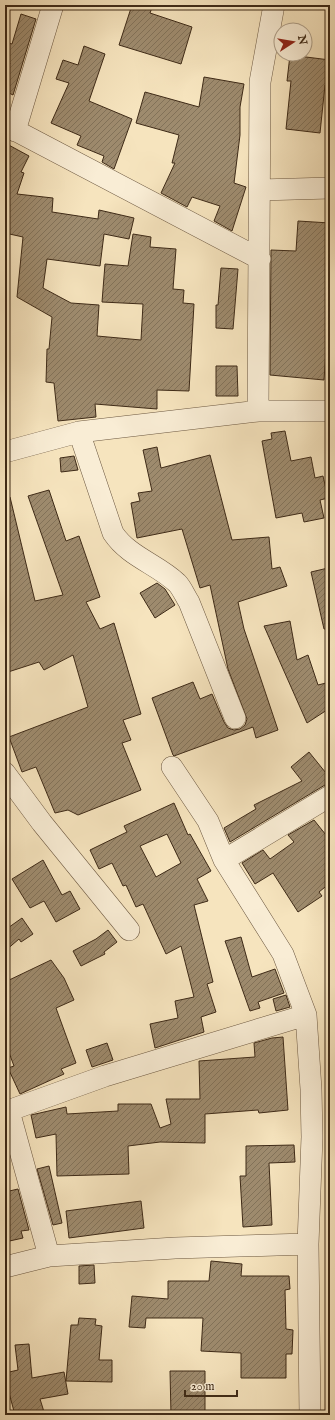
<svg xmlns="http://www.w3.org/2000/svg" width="335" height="1420" font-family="'IM FELL English',serif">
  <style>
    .building { fill: url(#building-hatch); stroke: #3e2a17; fill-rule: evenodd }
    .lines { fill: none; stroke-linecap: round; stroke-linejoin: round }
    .minor-casing { stroke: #6c5841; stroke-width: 22 }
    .minor { stroke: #f9edd5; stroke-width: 21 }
  </style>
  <defs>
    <pattern id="building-hatch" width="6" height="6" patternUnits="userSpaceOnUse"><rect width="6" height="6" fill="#9e8b6e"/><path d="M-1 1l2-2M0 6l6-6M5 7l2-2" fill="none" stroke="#827259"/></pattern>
  </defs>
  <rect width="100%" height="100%" fill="#f6e4be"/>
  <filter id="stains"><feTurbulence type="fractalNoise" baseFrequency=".005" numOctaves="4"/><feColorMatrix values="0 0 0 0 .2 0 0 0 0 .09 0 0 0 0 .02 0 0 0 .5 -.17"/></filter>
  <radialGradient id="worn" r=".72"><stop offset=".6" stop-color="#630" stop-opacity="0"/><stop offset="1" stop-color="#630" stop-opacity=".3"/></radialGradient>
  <path class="building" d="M132 5H153L150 13 192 27 181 64 119 45Z
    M21 14 36 19 13 95 5 91V77L10 63 5 62V42L12 44Z
    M84 46 105 54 89 101 132 119 114 169 102 162 104 156 77 145 81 136 51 123 69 83 56 79 63 60 78 65Z
    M290 55 330 60V86L325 85 320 133 286 129 291 81H287Z
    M204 77 244 84 240 107V135L234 183 246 187 232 231 214 221 220 206 192 197 187 207 161 193 175 163H172L179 135 136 123 145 92 199 107Z
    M5 143 29 156 21 172 24 173 17 194 53 198 52 212 98 219 99 210 134 218 129 239 104 234 100 266 47 259 43 288 71 303 99 305 97 336 141 340 143 304 102 302 105 264 128 266 133 234 151 237 150 247 176 249 173 289 184 290 183 303 194 304 189 391 157 390V409L95 404 96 417 58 421 54 383 46 382 47 349H49L52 317 17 297 23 237 5 233Z
    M298 221 330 223V291L324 380 270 375 271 250 296 251Z
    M221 268 238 269 233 329 216 328V305H218Z
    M216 366H237L238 396H216Z
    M285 431 291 461 311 457 315 478 323 476 328 498 320 500 324 518 304 522 302 513 276 518 262 441 272 439 271 433Z
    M157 447 161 468 210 455 232 540 269 537 272 569 280 567 287 586 238 602 244 629 278 730 256 738 253 727 174 756 173 755 152 698 193 682 200 699 212 694 224 722 228 728 234 730 240 729 245 725 247 719 228 669 210 585 200 588 182 529 137 538 131 503 140 501 138 493 152 491 143 450Z
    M74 456 78 470 61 472 60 458Z
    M49 490 66 541 79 536 100 597 86 602 100 629 114 623 141 714 123 720 131 740 122 743 141 790 78 815 68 810 55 813 36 767 22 772 9 737 88 707 73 655 44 670 39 662 5 673V498L10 497 35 601 63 595 28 496Z
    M328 568 330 576V629H324L311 572Z
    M157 583 165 589 175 605 155 618 140 593Z
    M290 621 297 660 308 655 318 685 330 682V708L307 723 264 626Z
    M309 752 330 778V782L230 842 224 828 256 809 254 805 302 781 291 767Z
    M174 803 188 835 190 834 211 871 197 879 208 901 194 905 213 982 207 984 216 1012 201 1017 204 1032 155 1048 150 1024 178 1018 175 1001 194 997 181 946 166 954 143 904 136 907 126 885 123 886 112 863 99 869 90 850 127 832 124 826ZM167 834 181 863 156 877 140 846Z
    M314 820 330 840V883L319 892 322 896 298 912 273 873 255 884 242 863 263 850 270 859 294 842 288 835Z
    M43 860 62 895 70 891 80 909 56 922 44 901 30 908 12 879Z
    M22 918 33 934 21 942 19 939 5 951V930Z
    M108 930 117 942 104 952 105 954 81 966 73 951 96 939Z
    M241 937 252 977 275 969 284 993 258 1002 260 1008 250 1011 225 941Z
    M51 960 64 978 74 1000 56 1008 76 1063 61 1069 64 1074 20 1094 8 1068 14 1066 5 1042V982Z
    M286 995 290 1007 276 1011 273 999Z
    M283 1037 288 1110 259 1113 258 1110 205 1114V1143L160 1142 128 1146 129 1174 57 1176 56 1134 36 1138 31 1115 66 1107 67 1114 118 1111V1104H151L160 1128 171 1124 166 1099H200L199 1061 255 1057 254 1043 272 1038Z
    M107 1043 113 1060 92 1067 86 1050Z
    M294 1145 295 1162 269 1163 272 1225 243 1227 240 1176H246V1146Z
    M49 1166 62 1223 53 1225 37 1169Z
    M18 1189 29 1230 21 1231 23 1238 5 1242V1192Z
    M141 1201 144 1228 69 1238 66 1211Z
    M211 1261 242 1264 241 1276H289L290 1289 285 1290 286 1329 293 1330 292 1354H286V1378H241V1353L201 1351 203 1318H146L145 1328 129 1327 132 1296 168 1299V1281H209Z
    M94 1265 95 1283 79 1284V1266Z
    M79 1318 96 1319 95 1325 102 1326 99 1360H112V1382L66 1381 71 1325H78Z
    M29 1344 32 1378 64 1372 68 1394 40 1399 45 1415H15L5 1378V1373L18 1370 15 1345Z
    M170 1371H205V1415H171Z"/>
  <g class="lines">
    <g class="minor-casing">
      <path id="minor" d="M5 125 260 259
        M15 131 53 5
        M260 190 330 188
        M258 411 260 82 274 5
        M79 432 113 533C129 557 157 564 177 583 182 588 185 596 189 602L235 718
        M5 452 79 432 258 411H330
        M172 767 208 821 224 860 283 954 306 1015 311 1089 312 1137 308 1244 310 1415
        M5 773 42 823 129 930
        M224 860 330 796
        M9 1111 49 1256
        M5 1112 105 1076 306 1015
        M5 1267 49 1256 175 1248 308 1244"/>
    </g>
    <use href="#minor" class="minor"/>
  </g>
  <rect width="335" height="1420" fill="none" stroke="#f6e4be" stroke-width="20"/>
  <rect x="6" y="6" width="323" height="1408" fill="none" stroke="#3e2a17" stroke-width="2"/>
  <rect x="10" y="10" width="315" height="1400" fill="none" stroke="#3e2a17"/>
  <g transform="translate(293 42) rotate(78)"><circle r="19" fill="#f9edd5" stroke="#ae9f89"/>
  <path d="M0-3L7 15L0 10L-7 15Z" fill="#8f2418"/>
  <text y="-6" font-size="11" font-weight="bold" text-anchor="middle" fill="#3e2a17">N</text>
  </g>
  <path d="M185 1390v6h52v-6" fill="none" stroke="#3e2a17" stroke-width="2"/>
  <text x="191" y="1390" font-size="12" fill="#3e2a17" stroke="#f9edd5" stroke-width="3" paint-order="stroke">20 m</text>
  <rect width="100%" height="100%" filter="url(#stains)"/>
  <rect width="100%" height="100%" fill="url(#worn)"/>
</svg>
